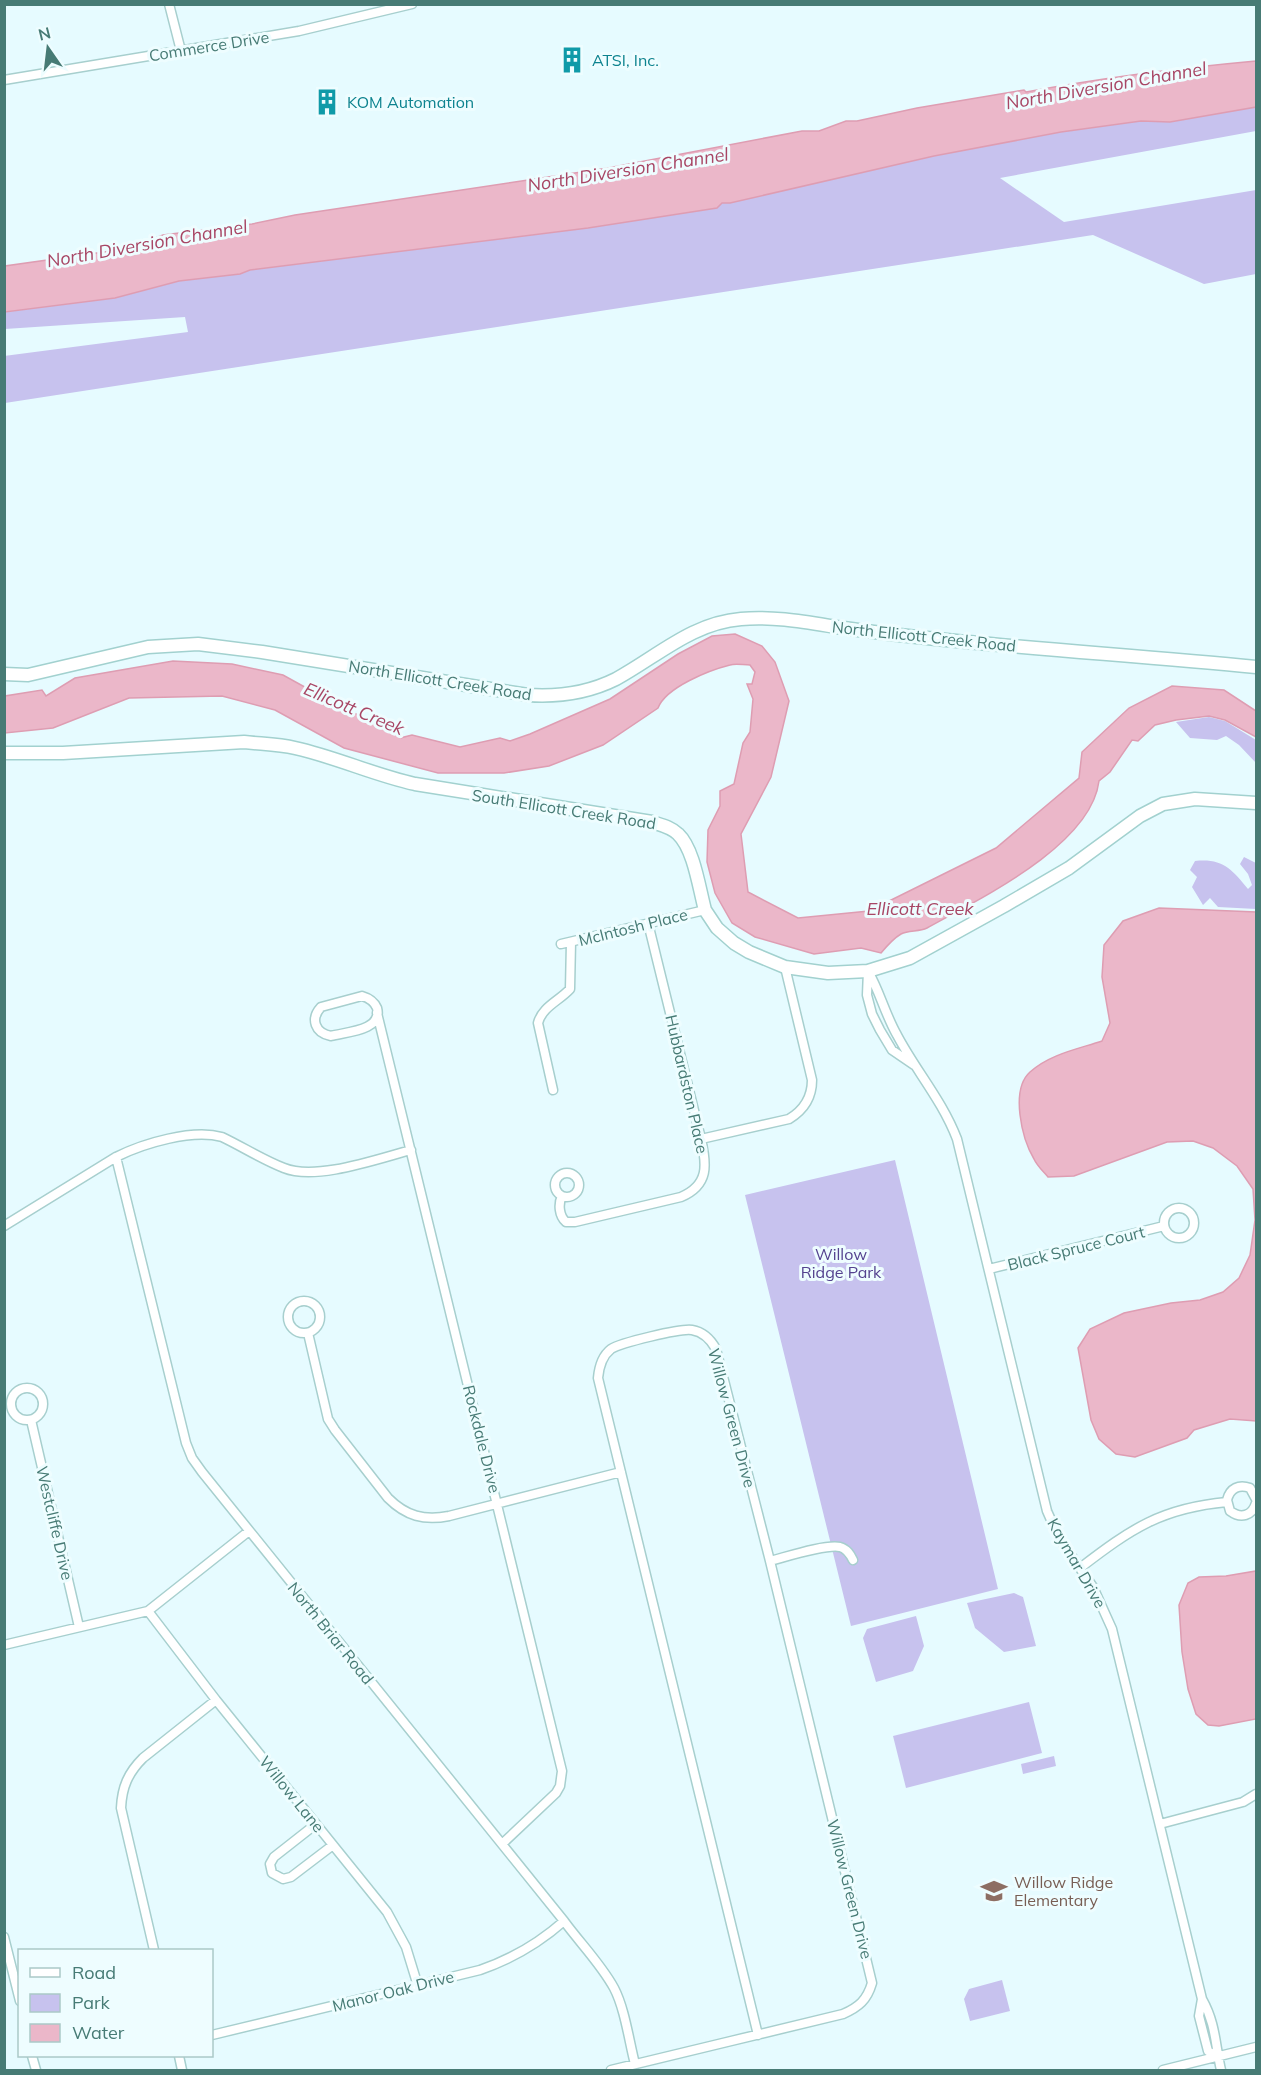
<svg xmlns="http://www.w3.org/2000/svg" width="1261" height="2075" font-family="Mulish,sans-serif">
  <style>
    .green { fill: #c7c2ee }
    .water { fill: #ebb7c9; stroke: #de9db2; stroke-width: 1.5 }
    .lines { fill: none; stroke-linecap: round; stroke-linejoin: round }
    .street-casing { stroke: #a7cfce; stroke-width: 11 }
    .secondary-casing { stroke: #a2d1cf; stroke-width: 15 }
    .street { stroke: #fff; stroke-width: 8 }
    .secondary { stroke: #fff; stroke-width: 12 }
    .labels { text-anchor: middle; stroke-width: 6; stroke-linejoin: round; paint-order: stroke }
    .street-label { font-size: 16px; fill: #477b75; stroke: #eefdff }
    .culture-label { font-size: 16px; fill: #0d838f; stroke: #eefdff; text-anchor: start }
    .park-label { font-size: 16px; fill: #54428f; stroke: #eefdff }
    .education-label { font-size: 16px; fill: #785e54; stroke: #eefdff; text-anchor: start }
    .water-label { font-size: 18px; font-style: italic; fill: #a84665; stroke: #eefdff }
  </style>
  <rect width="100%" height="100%" fill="#e6fbff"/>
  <path class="green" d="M1256 107V131L1000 178 1064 222 1256 190V274L1204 284 1093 235 5 403 4 356 188 332 185 317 5 329V312L115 298 179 281 240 274 250 270 588 228 717 208 722 203H730L934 156 1061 132 1141 121 1170 122Z
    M1209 717 1225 721 1256 740V763L1239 745 1226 736 1217 740 1190 738 1176 722Z
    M1244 857 1256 863V909L1218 907 1210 898 1203 905 1192 887 1197 877 1190 870 1195 861C1222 858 1232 869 1248 889L1252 885 1248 874 1240 864Z
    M895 1160 998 1589 851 1626 745 1195Z
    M1014 1593 1023 1597 1036 1646 1004 1652 975 1628 967 1603Z
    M916 1616 924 1646 913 1671 876 1682 863 1638 867 1629Z
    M1029 1702 1042 1753 906 1788 893 1736Z
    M1054 1756 1056 1766 1023 1774 1021 1764Z
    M1002 1980 1010 2011 970 2021 964 1999 969 1989Z"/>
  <path class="water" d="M1256 61V107L1170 122 1141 121 1061 132 934 156 730 203H722L717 208 588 228 250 270 240 274 179 281 115 298 5 312V266L118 250 137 245 163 235 252 224 295 215 608 168 802 131H819L846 121H857L917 108 1024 90 1026 92C1102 78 1179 68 1256 61Z
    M735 634 762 646 775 662 789 701 771 777 741 834 748 892 798 918 869 911 996 848 1079 778 1082 752 1129 708 1172 686 1224 690 1256 711V737L1225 720 1209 716 1176 720 1155 725 1138 741 1132 740 1110 772 1099 781C1091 846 979 899 927 928 919 932 909 930 901 934 894 938 886 947 881 953L861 948 814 954 755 937 732 923 715 893 707 862 708 830 720 806V791L734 784 743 743 750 732 753 699 747 684H752L755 672 750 665C743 665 736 663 730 665 710 670 666 687 658 708L603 745 549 766 504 773H438L344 748 275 710 222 696 129 698 53 728 5 733V696L42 690 46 696 75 678 173 661 232 664 283 675 350 712 374 720 385 731 394 725 400 738 412 735 460 747 500 738 510 741 530 734 610 699 678 654 712 636Z
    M1159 908 1256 912V1421L1230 1419 1194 1430 1187 1438 1135 1457 1116 1454 1099 1439 1091 1420 1078 1348 1090 1329 1124 1313 1171 1303 1200 1300 1223 1292 1239 1278 1250 1255 1255 1220 1253 1189 1237 1166 1213 1148 1193 1141 1167 1142 1074 1176 1048 1177C1044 1172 1037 1166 1034 1159 1022 1139 1010 1090 1030 1072 1050 1054 1078 1049 1102 1041L1110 1023 1102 977 1104 945 1123 921Z
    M1256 1571V1719L1219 1726 1208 1725 1196 1714 1188 1689 1182 1652 1179 1605 1188 1583 1199 1577 1226 1576Z"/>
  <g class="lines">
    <g class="street-casing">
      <path id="street" d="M169 4 181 51
        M4 80 299 31 412 4
        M561 944 705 910
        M362 996C369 998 374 1001 377 1008 383 1031 345 1032 331 1036 315 1033 310 1019 321 1007Z
        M377 1013 562 1771 560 1786 556 1793 502 1844
        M914 1065 892 1050 880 1030 872 1014 867 995 868 971C880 992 885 1014 897 1035 916 1071 942 1100 957 1139L1047 1511 1059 1538 1093 1587 1112 1629 1202 1999
        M553 1090 538 1023C542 1007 559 1001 570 989L571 942
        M701 1139 789 1119C804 1110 812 1098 812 1080L785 967
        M116 1157 186 1443 192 1458 202 1472 564 1921C580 1943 601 1964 614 1988 625 2009 629 2041 635 2064
        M555 1185a12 12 0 1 1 24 0a12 12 0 1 1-24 0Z
        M562 1196C558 1204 559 1216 566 1222H575L681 1197C709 1185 707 1165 701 1139L648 923
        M1164 1223a15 15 0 1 1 30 0a15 15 0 1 1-30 0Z
        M4 1226 116 1157C144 1143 192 1129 222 1137 243 1147 263 1160 284 1168 316 1181 377 1159 411 1150
        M989 1269 1164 1226
        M288 1317a16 16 0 1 1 32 0a16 16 0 1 1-32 0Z
        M308 1333 328 1419 335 1430 388 1498C406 1516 424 1521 449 1516L621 1472
        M11 1404a16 16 0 1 1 32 0a16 16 0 1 1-32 0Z
        M31 1420 79 1627
        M1256 1499 1250 1488C1239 1484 1230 1488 1227 1500L1230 1511C1241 1519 1252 1516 1256 1503
        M770 1561C786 1557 825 1544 840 1547 847 1549 850 1554 853 1560
        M1080 1568C1131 1529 1161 1508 1227 1502
        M148 1611 216 1700 387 1912 406 1947 418 1986
        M4 1645 148 1611 249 1531
        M316 1824 274 1857 270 1864 272 1873 283 1879 291 1877 333 1845
        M1160 1824 1243 1802 1256 1794
        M4 1937 20 2001
        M154 1950 121 1808C122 1787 128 1773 143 1758L216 1700
        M212 2035 480 1970C512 1959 538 1944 564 1921
        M32 2056 36 2070
        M179 2056 182 2070
        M1218 2057 1208 2051 1199 2016 1202 1999C1216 2024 1215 2044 1221 2070
        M611 2070C688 2051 766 2033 843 2014 859 2007 867 2000 872 1983L770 1561 716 1349C711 1340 704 1332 692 1330 681 1328 620 1343 611 1349 602 1356 599 1367 598 1378L758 2035
        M1163 2070 1256 2047"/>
    </g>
    <g class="secondary-casing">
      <path id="secondary" d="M4 674 28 675 148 647 198 644 262 652 528 695C558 697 588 693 616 679 658 656 692 623 741 619 773 616 805 622 836 627 863 631 890 634 917 637 1030 649 1144 656 1256 667
        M4 753H63L244 742C261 744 278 744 295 748 336 757 374 775 415 784L652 822C661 825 671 827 678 834 694 849 699 888 705 910L717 928 734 943 749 952 785 967 828 973 868 971 910 958 1004 906 1069 868 1140 816 1163 804 1195 799 1256 803"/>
    </g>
    <use href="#street" class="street"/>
    <use href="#secondary" class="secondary"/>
  </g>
  <defs>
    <g id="building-bare" transform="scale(2.07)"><path d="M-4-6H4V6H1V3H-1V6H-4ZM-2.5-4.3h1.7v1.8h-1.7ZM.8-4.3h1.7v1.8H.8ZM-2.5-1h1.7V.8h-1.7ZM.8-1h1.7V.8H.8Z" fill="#0f9aa8" stroke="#eefdff" stroke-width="2.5" paint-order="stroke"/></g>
    <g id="school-bare" transform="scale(2.07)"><path d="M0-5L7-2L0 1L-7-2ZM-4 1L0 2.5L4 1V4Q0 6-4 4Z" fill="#8d6e63" stroke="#eefdff" stroke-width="2.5" paint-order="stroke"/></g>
  </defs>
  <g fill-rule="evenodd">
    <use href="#building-bare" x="572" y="60"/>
    <use href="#building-bare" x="327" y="102"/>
    <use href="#school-bare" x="994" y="1891"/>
  </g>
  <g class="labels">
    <g class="street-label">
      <text transform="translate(209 46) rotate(-9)" y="6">Commerce Drive</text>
      <text transform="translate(924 636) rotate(6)" y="6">North Ellicott Creek Road</text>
      <text transform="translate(440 680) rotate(9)" y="6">North Ellicott Creek Road</text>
      <text transform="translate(564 809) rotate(9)" y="6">South Ellicott Creek Road</text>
      <text transform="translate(633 927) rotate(-14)" y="6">McIntosh Place</text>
      <text transform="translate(687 1084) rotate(77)" y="6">Hubbardston Place</text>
      <text transform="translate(1076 1248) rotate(-14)" y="6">Black Spruce Court</text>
      <text transform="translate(732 1418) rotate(75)" y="6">Willow Green Drive</text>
      <text transform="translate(482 1439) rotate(76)" y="6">Rockdale Drive</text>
      <text transform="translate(55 1523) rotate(77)" y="6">Westcliffe Drive</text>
      <text transform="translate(1077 1563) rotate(60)" y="6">Kaymar Drive</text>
      <text transform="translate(331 1633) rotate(51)" y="6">North Briar Road</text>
      <text transform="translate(292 1794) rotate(51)" y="6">Willow Lane</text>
      <text transform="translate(850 1889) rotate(76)" y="6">Willow Green Drive</text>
      <text transform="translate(393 1991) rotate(-14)" y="6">Manor Oak Drive</text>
    </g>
    <g class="culture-label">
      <text x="592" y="66">ATSI, Inc.</text>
      <text x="347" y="108">KOM Automation</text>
    </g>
    <g class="park-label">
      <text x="841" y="1260">Willow<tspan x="841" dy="18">Ridge Park</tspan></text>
    </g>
    <g class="education-label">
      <text x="1014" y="1888">Willow Ridge<tspan x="1014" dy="18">Elementary</tspan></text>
    </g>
    <g class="water-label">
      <text transform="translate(1106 86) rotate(-10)" y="6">North Diversion Channel</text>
      <text transform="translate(628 170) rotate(-9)" y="6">North Diversion Channel</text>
      <text transform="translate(147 244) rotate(-10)" y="6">North Diversion Channel</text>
      <text transform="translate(354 709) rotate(23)" y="6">Ellicott Creek</text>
      <text x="920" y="915">Ellicott Creek</text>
    </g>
  </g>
  <rect width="1261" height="2075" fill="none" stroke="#477b75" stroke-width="12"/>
  <rect x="18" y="1949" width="195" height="108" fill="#eefdff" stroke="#abc9c8" stroke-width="1.5"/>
  <rect x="30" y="1968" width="30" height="9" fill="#ffffff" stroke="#abc9c8" stroke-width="1.5"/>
  <text x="72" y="1979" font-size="18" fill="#477b75">Road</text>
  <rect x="30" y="1994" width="30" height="18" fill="#c7c2ee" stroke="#abc9c8" stroke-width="1.5"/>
  <text x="72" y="2009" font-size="18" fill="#477b75">Park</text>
  <rect x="30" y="2024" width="30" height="18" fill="#ebb7c9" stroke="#abc9c8" stroke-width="1.5"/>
  <text x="72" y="2039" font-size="18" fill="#477b75">Water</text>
  <g transform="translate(48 48) rotate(346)" stroke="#eefdff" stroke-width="4.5" paint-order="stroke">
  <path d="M0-4.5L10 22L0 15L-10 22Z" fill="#477b75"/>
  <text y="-9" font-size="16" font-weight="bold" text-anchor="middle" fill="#477b75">N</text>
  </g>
</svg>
